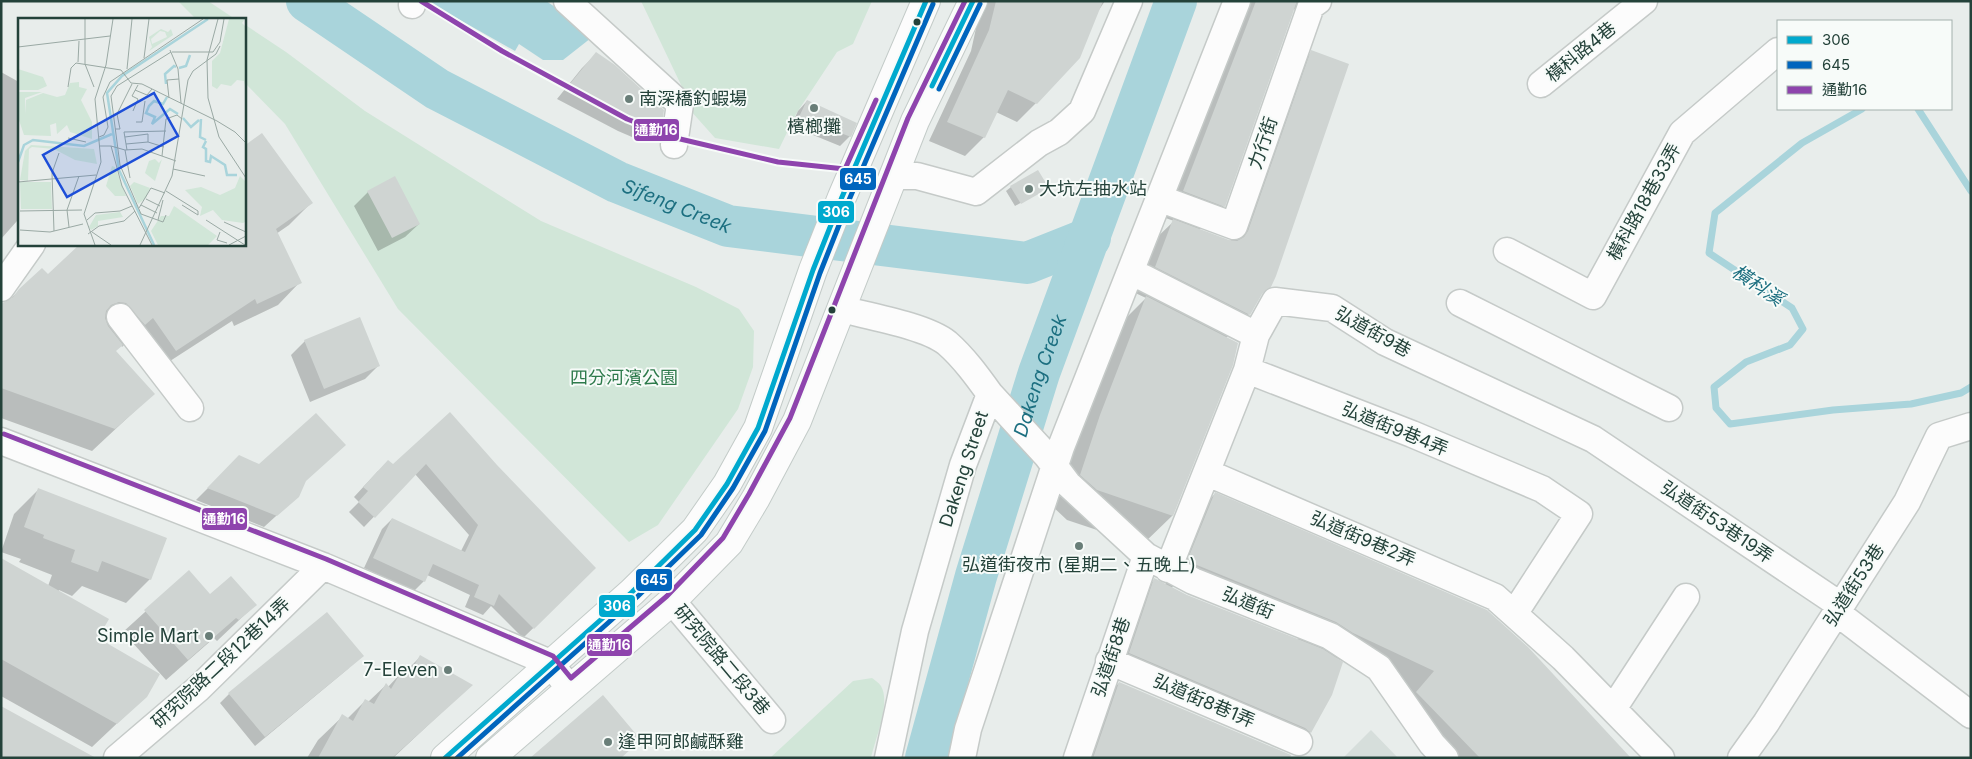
<svg xmlns="http://www.w3.org/2000/svg" width="1972" height="759" font-family="Inter,'Noto Sans TC',sans-serif">
  <style>
    .built { fill: #d6dedb }
    .green { fill: #d1e6d8 }
    .water { fill: #a9d4db }
    .shadow { fill: #0003; fill-rule: evenodd }
    .lines { fill: none; stroke-linecap: round; stroke-linejoin: round }
    .stream { stroke: #a9d4db; stroke-width: 7 }
    .river { stroke: #a9d4db; stroke-width: 42 }
    .building { fill: #cfd4d2 }
    .street-casing { stroke: #c5cac8; stroke-width: 29 }
    .secondary-casing { stroke: #c3cbc8; stroke-width: 30 }
    .street { stroke: #fcfcfc; stroke-width: 26 }
    .secondary { stroke: #fcfcfc; stroke-width: 28 }
    .bus-1-casing { stroke: #f7fbf9; stroke-width: 9 }
    .bus-2-casing { stroke: #f7fbf9; stroke-width: 9 }
    .bus-3-casing { stroke: #f7fbf9; stroke-width: 9 }
    .bus-1 { stroke: #00a9ce; stroke-width: 5 }
    .bus-2 { stroke: #0065bd; stroke-width: 5 }
    .bus-3 { stroke: #8e44ad; stroke-width: 5 }
    .bus-dot { fill: #24423a; stroke: #f7fbf9; stroke-width: 2 }
    .poi-dot { fill: #697e78; stroke: #f7fbf9; stroke-width: 2 }
    .labels { text-anchor: middle; stroke-width: 4; stroke-linejoin: round; paint-order: stroke }
    .street-label { font-size: 18px; fill: #24423a; stroke: #f7fbf9 }
    .poi-label { font-size: 18px; fill: #24423a; stroke: #f7fbf9; text-anchor: start }
    .park-label { font-size: 18px; fill: #2d7a4b; stroke: #f7fbf9 }
    .water-label { font-size: 19px; font-style: italic; fill: #1c6f80; stroke: #f7fbf9 }
    .inset-river { fill: none; stroke: #a9d4db; stroke-width: 2.5 }
    .inset-road { fill: none; stroke: #9aa9a4; stroke-width: 1 }
    .view { fill: #1d4ed8; fill-opacity: 0.15; stroke: #1d4ed8; stroke-width: 2.5 }
    .inset-edge { fill: none; stroke: #24423a; stroke-width: 2.5 }
    .line-badge { stroke: #f7fbf9; stroke-width: 2 }
    .badge-label { font-size: 14px; text-anchor: middle; font-weight: bold; fill: #fff }
  </style>
  <rect width="100%" height="100%" fill="#e8edeb"/>
  <path class="built" d="M1371 730 1398 758H1342H1343Z"/>
  <path class="green" d="M178 1H208L235 19H196Z
    M641 1H872L853 44 837 52 796 114 779 149 715 138 690 110 682 87Z
    M244 24 286 52 365 111 541 221 696 287 739 309 754 331 753 367 738 409 658 525 629 542 398 309 285 124 244 82Z
    M872 678C875 680 879 683 881 686 891 703 875 739 871 758H770L853 681Z"/>
  <path class="water" d="M431 1H546L570 17 591 38 563 60H543L519 44 515 51 430 3Z"/>
  <path class="shadow" d="M982 1H1105L1036 103 1017 122 996 112 984 137 965 156 929 141 971 51Z
    M1241 1H1307L1295 10 1293 7 1224 206 1199 230 1230 242 1287 76 1312 52 1258 298 1249 314 1226 338 1232 365 1172 516 1142 545 1067 520 1051 505 1117 327 1146 298 1131 291 1149 245 1174 221 1160 216Z
    M596 54 660 129 646 143 618 131 557 99 582 68Z
    M1 72 19 82V222L17 221 1 239Z
    M807 101 850 136 840 146 791 126 798 111Z
    M244 142 311 203 289 225 276 234 300 282 278 305 234 326 232 321 153 372 130 339 122 347 121 345 115 351 153 394 92 451 1 418V307L20 290 48 275 82 244H244Z
    M1011 187 1047 188 1015 206 1006 191Z
    M368 192 419 224 405 237 378 251 354 206Z
    M305 341 379 365 365 379 310 402 291 355Z
    M450 414 496 466 595 568 523 638 491 606 483 615 465 607 470 595 427 575 424 581 414 591 364 568 382 529 392 519 461 551 469 535 415 474 364 527 349 512 359 502 354 497 378 471 393 466Z
    M239 457 304 482 298 496 264 527 196 500Z
    M38 490 150 579 126 603 82 586 72 596 59 590 58 592 146 696 92 747 1 696V560L48 586 52 575 19 562 21 559 1 552 14 514Z
    M1215 494 1629 758H1436L1395 715 1413 694 1336 658 1331 695 1310 732 1292 750 1112 671 1137 597 1155 579 1165 585 1192 516ZM1173 586 1298 638 1297 640 1187 596 1172 588Z
    M189 572 210 596 255 605 217 641 214 638 166 680 123 632Z
    M420 657 471 685 393 758H307L318 740 343 716 347 719 365 701 368 702 386 685 388 687 401 673 403 674Z
    M349 668 255 746 220 703 229 694Z
    M1119 683 1289 758H1079L1096 706Z"/>
  <g class="lines">
    <path class="stream" d="M1862 109 1802 143 1715 213 1709 253 1792 308 1803 329 1790 345 1746 362 1714 387 1716 408 1730 424 1833 410 1911 404 1961 393 1971 387
      M1918 109 1971 191"/>
    <g class="river">
      <path id="s1" d="M307 1 437 89 617 182 728 226 1027 263 1090 238"/>
      <path id="s2" d="M926 758 976 576 1039 373 1176 1"/>
    </g>
  </g>
  <path class="building" d="M996 1H1103L1080 58 1037 104 1008 90 985 138 947 122 989 30Z
    M1256 1H1297L1225 207 1183 191Z
    M1311 50 1349 64 1276 276 1271 287 1262 294 1250 315 1155 267 1173 219 1229 240 1237 241 1244 237 1248 231Z
    M596 52 615 65 664 110 661 130 632 118 569 85Z
    M807 100 857 123 851 137 799 117Z
    M262 133 313 203 276 229 302 283 257 304 255 299 176 351 153 318 145 325 126 303 119 302 111 305 106 311 105 318 108 326 123 345 116 351 155 394 115 429 1 388V304L13 297 19 289 42 268 48 274 80 244H244V146Z
    M1038 170 1049 188 1021 204 1010 186Z
    M395 176 420 224 392 238 367 191Z
    M1146 296 1238 343 1233 365 1173 516 1097 490 1080 475 1100 415Z
    M360 317 380 366 324 389 304 340Z
    M450 412 497 465 596 568 534 629 499 594 494 606 474 597 479 585 433 564 425 582 373 558 392 518 465 552 478 525 426 464 375 518 358 502 368 491 363 487 388 460 393 464Z
    M316 413 346 445 306 481 299 497 277 516 207 488 239 455 259 464Z
    M38 488 167 538 151 580 102 561 98 572 71 562 75 550 43 538 44 535 24 527Z
    M1215 492 1487 610 1528 647 1631 758H1480L1416 692 1434 671 1353 633 1336 622 1187 561Z
    M1 558 109 619 98 638 160 674 147 697 117 724 1 659Z
    M189 570 210 594 231 576 257 605 239 620 236 618 188 660 144 610Z
    M1154 578 1187 595 1323 649 1343 662 1332 695 1311 733 1305 728 1129 653Z
    M327 612 364 656 265 737 228 693Z
    M420 655 473 685 392 758H318L342 714 353 721 365 699 374 704 386 683 391 689 401 672 408 676Z
    M1119 682 1291 755 1290 758H1093Z
    M603 695 641 740 621 758H530Z
    M1 706 41 728 96 758H1Z"/>
  <g class="lines">
    <g class="street-casing">
      <path id="street" d="M567 1 680 104 674 145
        M412 5 413 1
        M1541 84 1644 1
        M893 176H917L976 192 1039 143 1059 132 1082 111 1129 1
        M1172 203 1234 226 1311 6 1318 1
        M1507 251 1593 296 1682 133 1778 51
        M1144 278 1256 335
        M1 288 32 244
        M1460 303 1669 408
        M841 309C868 316 926 326 947 343 964 358 977 376 990 394L963 465 915 631 888 758
        M120 317 190 408
        M1247 370 1412 434 1542 489 1579 514 1514 614 1563 658 1661 758
        M990 394 1047 456 1068 484 1146 556 1193 581 1330 636 1379 668 1432 744 1445 758
        M1 441 323 566 550 663 570 689
        M1208 473 1495 597 1514 614
        M1168 569 1247 370 1256 335 1275 301 1332 308 1385 342 1593 439 1840 605
        M672 601 772 720
        M1836 612 1971 715
        M1109 661 1299 742
        M1613 709 1686 597
        M117 758 199 688 323 566
        M962 758 968 729 1061 447 1237 1
        M1077 758 1146 556
        M1741 758 1766 723 1907 502 1939 436 1971 426"/>
    </g>
    <g class="secondary-casing">
      <path id="secondary" d="M445 758 632 592 695 530 727 484 758 428 813 270 842 197 926 1
        M490 758 672 601 729 543 756 498 797 421 915 121 973 1"/>
    </g>
    <use href="#street" class="street"/>
    <use href="#secondary" class="secondary"/>
    <g class="bus-1-casing">
      <path id="bus-1" d="M932 86 973 1
        M445 758 632 592 695 530 727 484 758 428 813 270 842 197 926 1"/>
    </g>
    <g class="bus-2-casing">
      <path id="bus-2" d="M939 89 980 4
        M457 758 637 597 701 535 733 488 765 431 820 273 849 200 933 4"/>
    </g>
    <g class="bus-3-casing">
      <path id="bus-3" d="M421 1 502 51 627 119 676 138 778 162 845 169 876 100
        M4 434 326 559 553 656 571 678 667 596 723 538 749 494 790 418 908 118 965 1"/>
    </g>
    <use href="#bus-1" class="bus-1"/>
    <use href="#bus-2" class="bus-2"/>
    <use href="#bus-3" class="bus-3"/>
  </g>
  <g class="bus-dot">
    <circle cx="917" cy="22" r="4.5"/>
    <circle cx="832" cy="310" r="4.5"/>
  </g>
  <g class="poi-dot">
    <circle cx="629" cy="99" r="5"/>
    <circle cx="814" cy="108" r="5"/>
    <circle cx="1029" cy="189" r="5"/>
    <circle cx="1079" cy="546" r="5"/>
    <circle cx="209" cy="636" r="5"/>
    <circle cx="448" cy="670" r="5"/>
    <circle cx="608" cy="742" r="5"/>
  </g>
  <g class="labels">
    <g class="street-label">
      <text transform="translate(1581 52) rotate(-39)" y="6">橫科路4巷</text>
      <text transform="translate(1263 143) rotate(-71)" y="6">力行街</text>
      <text transform="translate(1644 202) rotate(-61)" y="6">橫科路18巷33弄</text>
      <text transform="translate(1373 332) rotate(29)" y="6">弘道街9巷</text>
      <text transform="translate(1395 429) rotate(22)" y="6">弘道街9巷4弄</text>
      <text transform="translate(964 469) rotate(-72)" y="6">Dakeng Street</text>
      <text transform="translate(1717 522) rotate(34)" y="6">弘道街53巷19弄</text>
      <text transform="translate(1363 539) rotate(23)" y="6">弘道街9巷2弄</text>
      <text transform="translate(1854 585) rotate(-57)" y="6">弘道街53巷</text>
      <text transform="translate(1248 603) rotate(22)" y="6">弘道街</text>
      <text transform="translate(1111 657) rotate(-71)" y="6">弘道街8巷</text>
      <text transform="translate(722 660) rotate(50)" y="6">研究院路二段3巷</text>
      <text transform="translate(221 663) rotate(-43)" y="6">研究院路二段12巷14弄</text>
      <text transform="translate(1204 701) rotate(23)" y="6">弘道街8巷1弄</text>
    </g>
    <g class="poi-label">
      <text x="639" y="105">南深橋釣蝦場</text>
      <text x="814" y="133" text-anchor="middle">檳榔攤</text>
      <text x="1039" y="195">大坑左抽水站</text>
      <text x="1079" y="571" text-anchor="middle">弘道街夜市 (星期二、五晚上)</text>
      <text x="199" y="642" text-anchor="end">Simple Mart</text>
      <text x="438" y="676" text-anchor="end">7-Eleven</text>
      <text x="618" y="748">逢甲阿郎鹹酥雞</text>
    </g>
    <g class="park-label">
      <text x="624" y="384">四分河濱公園</text>
    </g>
    <g class="water-label">
      <text dy="7" stroke="none"><textPath href="#s1" startOffset="424">Sifeng Creek</textPath></text>
      <text transform="translate(1758 285) rotate(34)" y="7">橫科溪</text>
      <text dy="7" stroke="none"><textPath href="#s2" startOffset="399">Dakeng Creek</textPath></text>
    </g>
  </g>
  <g transform="translate(18 18)">
    <rect width="228" height="228" fill="#e8edeb"/>
    <path d="M211 1H227L224 5 227 8V68L226 63 219 62 213 68 203 66 199 71 194 68V43L202 35ZM143 11 150 14 153 11 155 17 131 33 134 29 131 19ZM142 13 147 14 149 19 134 26 133 21ZM0 51 25 59 29 68 20 72H0ZM61 64V69L69 71 63 82 74 104V121L52 114 49 107 39 116 38 105 32 107 33 118 6 117 0 99V74H24L7 80V96L8 82 25 75 39 79 47 77 52 65ZM13 127 76 131 79 146 57 142 36 131 14 129 11 131 10 163 2 162 7 133ZM137 141 141 145 144 141 137 163 127 155 131 143ZM94 148 97 149 108 178H97L88 168ZM222 158 227 163V204L225 205 204 202 195 192 182 198 184 189 167 172 183 169 202 177 217 170ZM2 164H33L34 191H3ZM116 164 132 170 128 180 120 186 112 168ZM156 188 159 190 199 218 190 227H140L133 213 143 198H151ZM102 194 105 199 80 203V208L73 212 71 209 78 197Z" fill="#d1e6d8" fill-rule="evenodd"/>
    <path class="inset-river" d="M161 50 168 48 172 37M148 66 147 56 156 48 158 49M149 79 145 86 136 83 131 88 128 95 137 99 134 106 152 91 160 96M165 100 173 109 181 102M183 101 182 119 188 122M188 123 185 129 188 131V143L192 144 193 138 207 147 209 157H219M0 144 6 127 15 122 66 128 94 116M136 227 101 152 89 75 104 58 190 1"/>
    <path class="inset-road" d="M67 1V46L76 69M200 1 189 42 190 80 201 119 228 160M0 29 92 18M152 32 160 51 163 85M154 34H195L202 24 206 1M126 40 131 1M60 44 61 23M109 51 114 1M50 69 53 50 58 45 103 52 113 65 124 66 199 103 217 114 228 125M117 72 129 77 134 71M151 80 149 62 161 61M115 93 120 81 114 78 120 67M118 104H124L127 83M97 111H102L99 96 114 66M81 119 86 117 90 109 85 79 92 64 185 1M107 119 130 116V124L146 129M50 120 68 124M108 126 130 124M82 128H93L104 168 134 227M93 128 107 132 124 131 158 143M107 132 112 160M109 132 106 114 148 113M144 138 148 101 159 97 164 101M155 151 187 158M0 164 78 157M148 173 180 193V197L164 187M128 181 142 188M123 187 139 195M121 190 133 170 147 175M2 193 64 192M123 196 102 147 93 78 99 68 153 34M123 196 145 204 148 197M69 202 77 195 102 193 114 188M140 202 145 182M188 202 227 227M206 204 228 214M51 209 49 192 61 158M2 212 32 214 65 206M36 213 34 155 41 135M74 214 93 227M202 214 199 222 209 225M70 216 81 208 106 203 117 193M77 227 66 196 83 144 77 81 88 47 95 1M122 227 154 158 170 62 175 53 198 36 202 28M211 227 228 218"/>
    <path class="view" d="M136 75 160 118 49 179 25 137Z"/>
    <rect width="228" height="228" class="inset-edge"/>
  </g>
  <g class="line-badge">
    <rect x="633" y="118" width="47" height="24" rx="5" fill="#8e44ad"/>
    <rect x="839" y="167" width="38" height="24" rx="5" fill="#0065bd"/>
    <rect x="817" y="200" width="38" height="24" rx="5" fill="#00a9ce"/>
    <rect x="201" y="507" width="47" height="24" rx="5" fill="#8e44ad"/>
    <rect x="635" y="568" width="38" height="24" rx="5" fill="#0065bd"/>
    <rect x="598" y="594" width="38" height="24" rx="5" fill="#00a9ce"/>
    <rect x="586" y="633" width="47" height="24" rx="5" fill="#8e44ad"/>
  </g>
  <g class="badge-label">
    <text x="656" y="135">通勤16</text>
    <text x="858" y="184">645</text>
    <text x="836" y="217">306</text>
    <text x="224" y="524">通勤16</text>
    <text x="654" y="585">645</text>
    <text x="617" y="611">306</text>
    <text x="609" y="650">通勤16</text>
  </g>
  <rect width="1972" height="759" fill="none" stroke="#24423a" stroke-width="5"/>
  <rect x="1777" y="20" width="175" height="90" fill="#f7fbf9" stroke="#a3b1ad"/>
  <rect x="1787" y="36" width="25" height="8" fill="#00a9ce" stroke="#a3b1ad"/>
  <text x="1822" y="45" font-size="15" fill="#24423a">306</text>
  <rect x="1787" y="61" width="25" height="8" fill="#0065bd" stroke="#a3b1ad"/>
  <text x="1822" y="70" font-size="15" fill="#24423a">645</text>
  <rect x="1787" y="86" width="25" height="8" fill="#8e44ad" stroke="#a3b1ad"/>
  <text x="1822" y="95" font-size="15" fill="#24423a">通勤16</text>
</svg>
